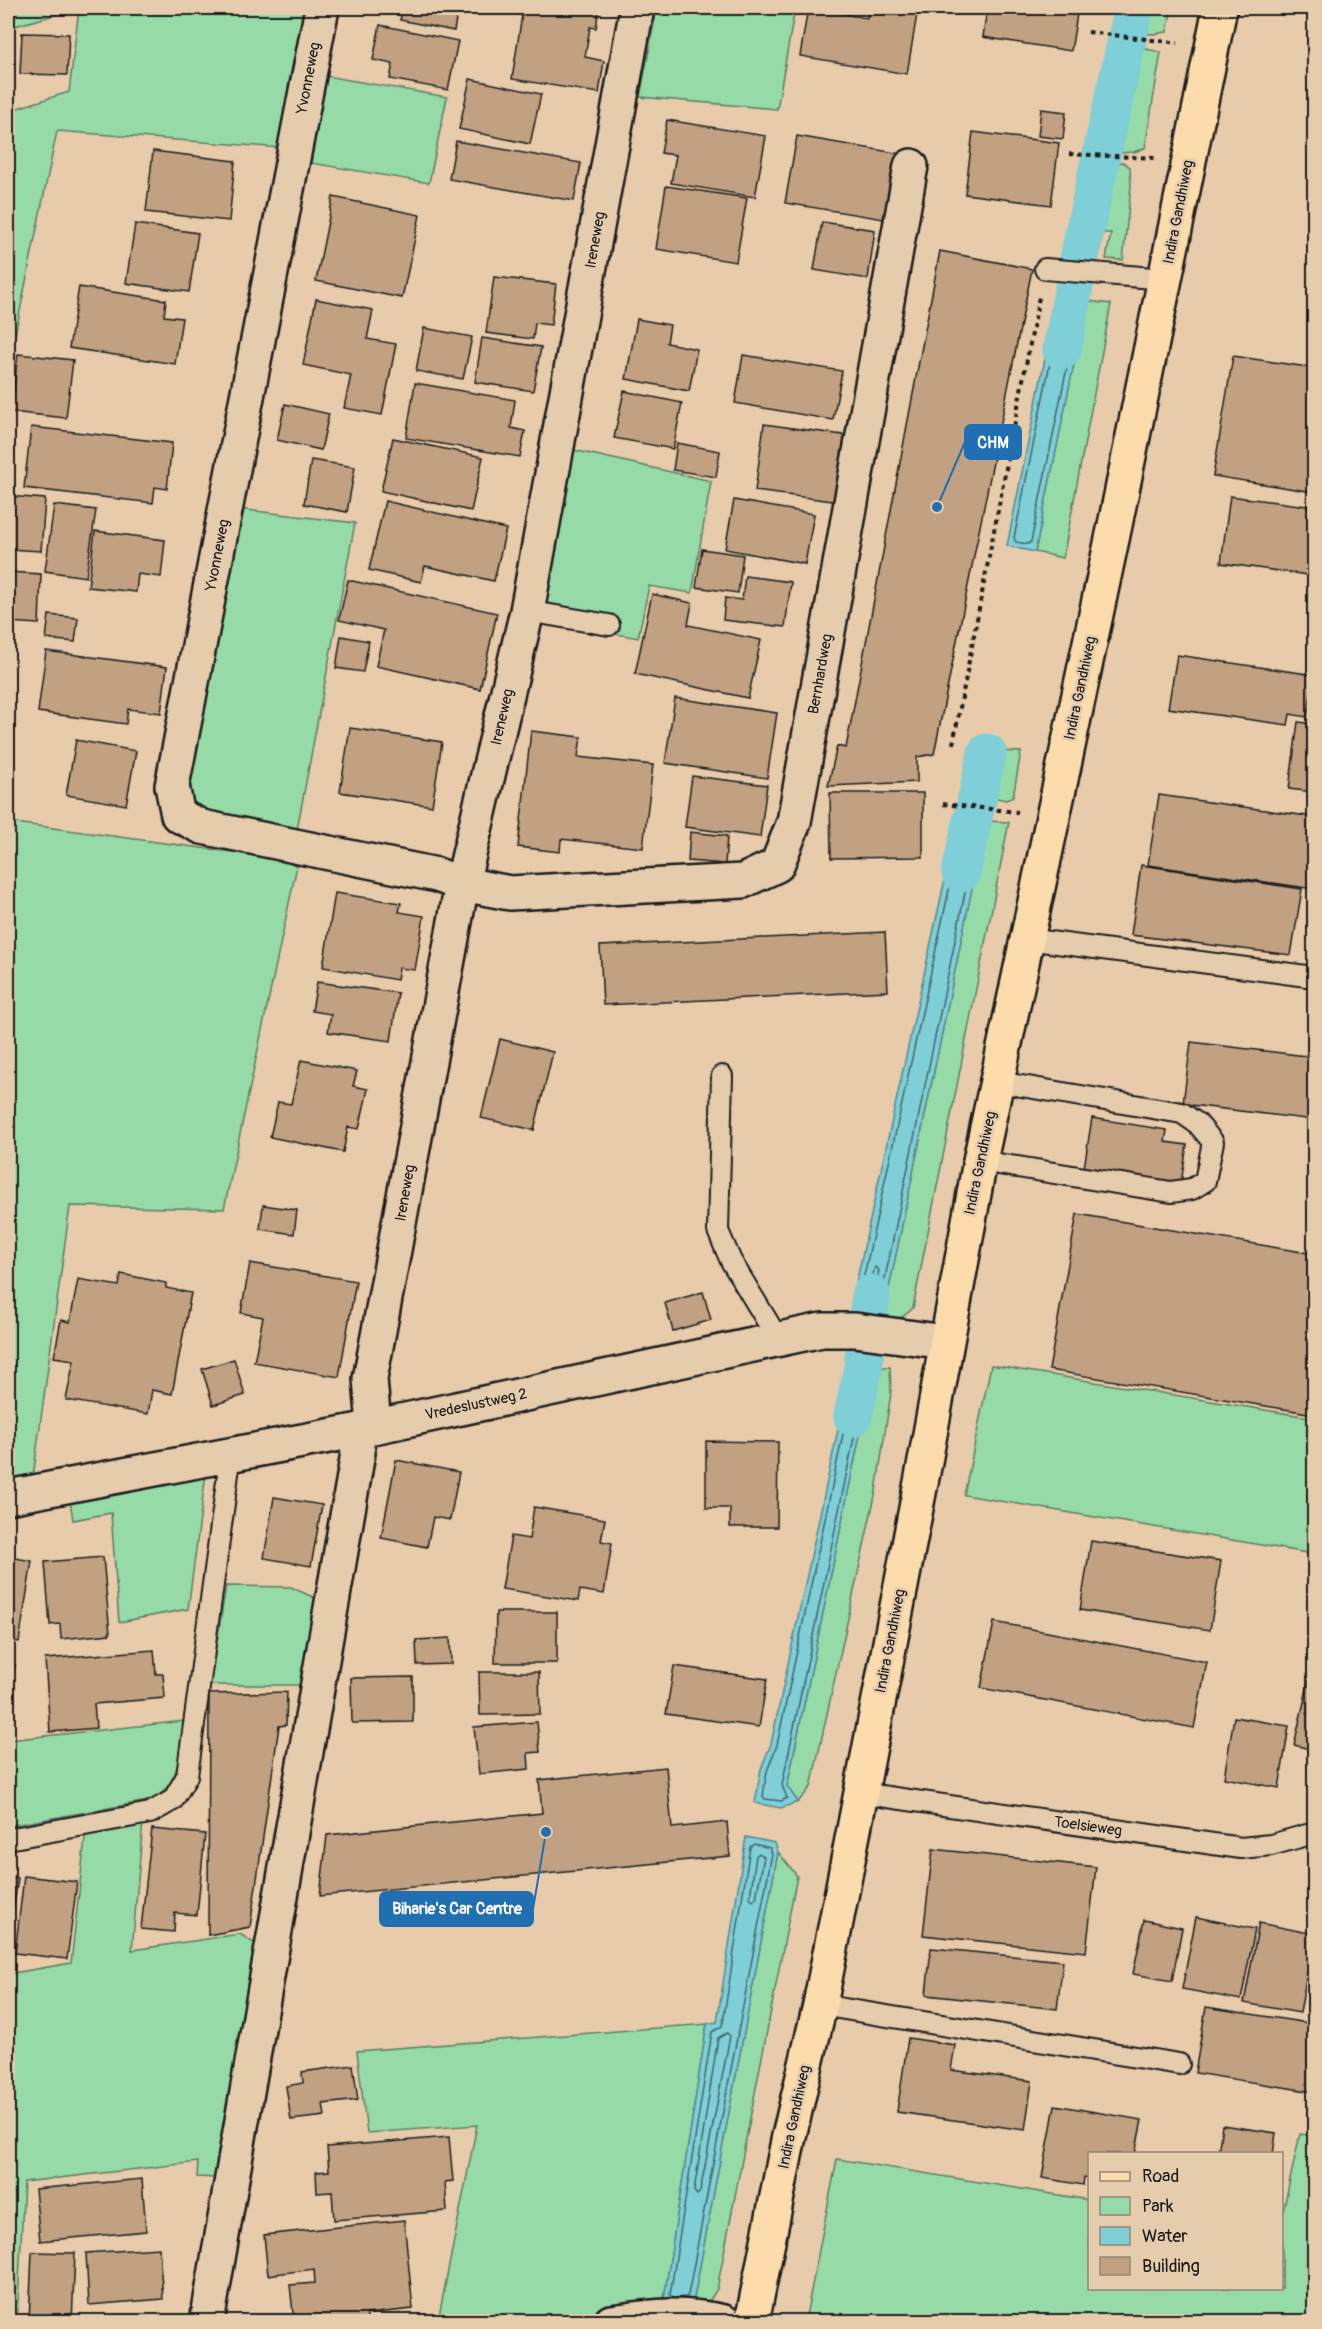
<svg xmlns="http://www.w3.org/2000/svg" width="1322" height="2329" font-family="Pangolin,sans-serif">
  <style>
    .green { fill: #96dba7; stroke: #597c62; stroke-width: 1.5 }
    .water { fill: #7ecfd7; stroke: #57878c; stroke-width: 1.5 }
    .lines { fill: none; stroke-linecap: round; stroke-linejoin: round }
    .shore { stroke: #436467; stroke-width: 1.5 }
    .canal { stroke: #7ecfd7; stroke-width: 39 }
    .building { fill: #c1a182; stroke: #1c1c1c; stroke-width: 1.5 }
    .service-casing { stroke: #1c1c1c; stroke-width: 24 }
    .minor-casing { stroke: #1c1c1c; stroke-width: 38 }
    .primary-casing { stroke: #1c1c1c; stroke-width: 38 }
    .path { stroke: #1c1c1c; stroke-width: 4; stroke-dasharray: 4.5 4.5; stroke-linecap: butt }
    .service { stroke: #e5ccad; stroke-width: 20 }
    .minor { stroke: #e5ccad; stroke-width: 33 }
    .primary { stroke: #fcdcac; stroke-width: 33 }
    .labels { text-anchor: middle; stroke-width: 5; stroke-linejoin: round; paint-order: stroke }
    .street-label { font-size: 15px; fill: #1c1c1c; stroke: #e5ccad }
    .leader { fill: none; stroke: #1f6fb2; stroke-width: 2 }
    .callout-dot { fill: #1f6fb2; stroke: #e5ccad; stroke-width: 2 }
    .callout { fill: #1f6fb2; stroke: #1f6fb2; stroke-width: 2 }
    .callout-label { font-size: 16px; text-anchor: middle; font-weight: bold; fill: #fff }
  </style>
  <rect width="100%" height="100%" fill="#e7cbaa"/>
  <filter id="ink" filterUnits="userSpaceOnUse"><feTurbulence type="fractalNoise" baseFrequency=".0167" numOctaves="2"/><feDisplacementMap in="SourceGraphic" scale="12" xChannelSelector="R" yChannelSelector="G"/><feConvolveMatrix kernelMatrix="1 2 1 2 8 2 1 2 1" color-interpolation-filters="sRGB"/></filter>
  <g filter="url(#ink)">
    <path class="green" d="M8 8H309L282 148 57 131 8 369V111L69 92 79 8 8 28Z
      M657 8H795L777 109 640 97Z
      M1148 8H1172L1167 32 1153 34 1142 33Z
      M1137 47 1161 52 1145 148 1134 152 1117 153Z
      M326 76 447 97 429 183 311 163Z
      M1123 162 1130 167 1131 186 1123 260 1106 259 1111 233H1102L1115 169 1114 163Z
      M1087 301 1111 304 1063 558 1035 552Z
      M569 449 711 481 692 593 649 586 638 638 536 619Z
      M239 509 355 523 296 835 190 810 183 784Z
      M999 751 1021 752 1013 797 1006 800 992 797Z
      M986 821 1009 822 913 1308C903 1318 897 1321 883 1317Z
      M8 822 298 861 224 1209 70 1206 33 1477 8 1482Z
      M991 1365 1314 1418V1554L964 1495Z
      M874 1367H890L891 1393 876 1491 811 1787 798 1802 787 1787Z
      M206 1473 188 1609 119 1622 111 1513 73 1520 70 1500Z
      M226 1586 291 1587 317 1599 303 1685H210Z
      M184 1721C179 1753 182 1780 153 1800L8 1826V1740Z
      M143 1821 132 1950 240 1934 257 1945 217 2178 197 2177 198 2162 24 2182 17 2321 8 2322V1974L71 1963 86 1830Z
      M778 1852 797 1876 717 2289 710 2300 693 2303Z
      M707 2024 663 2305 534 2321H438L477 2125 367 2133 357 2051Z
      M1300 2134 1314 2136V2321H805L837 2159 1089 2200 1090 2288H1282V2216Z"/>
    <path class="water" d="M1119 8H1148L1142 33 1115 28Z
      M1112 44 1137 47 1117 153 1092 150 1099 94Z
      M1089 162 1114 163 1115 169 1102 233 1074 231Z
      M1058 295 1087 301 1035 552 1007 546Z
      M970 747 999 751 992 797 962 793Z
      M963 819 986 821 883 1317 850 1311 945 879Z
      M852 1364 874 1367 787 1786 798 1802 781 1808 755 1803 761 1769 771 1744Z
      M746 1837 775 1843 778 1852 693 2303 663 2305 707 2024 717 2022Z"/>
    <g class="lines">
      <path class="shore" d="M1118 51 1128 52 1130 55 1113 144 1110 146 1102 145 1099 142 1105 95Z
        M1096 168 1106 169 1108 172 1097 225 1085 226 1082 222 1093 170Z
        M1065 303 1077 305 1079 309 1031 542 1028 544 1016 542 1014 538 1062 305Z
        M978 754 990 756 992 758 987 787 985 789 970 786 975 756Z
        M969 826 976 827 978 830 879 1307 876 1309 860 1307 858 1303 951 881Z
        M875 1267 879 1270 873 1299 869 1301 867 1298Z
        M859 1371 865 1372 867 1375 782 1785 787 1798 781 1801 765 1799 763 1796 767 1771 777 1745 856 1373Z
        M759 1853 764 1857 756 1898 753 1901 750 1897 756 1856Z
        M727 2033 730 2036 700 2192 697 2195 694 2191 718 2038Z
        M673 2298 670 2295 712 2032 721 2027 723 2023 750 1847 754 1844 770 1848 772 1854 688 2295 686 2297 674 2298"/>
      <path class="canal" d="M1062 350 1085 229 1134 8
        M961 873 987 753
        M853 1417 863 1368 871 1294"/>
    </g>
    <path class="building" d="M403 8H458L454 31 400 20Z
      M497 8H599L596 28 590 27 585 57 604 61 599 93 512 79 522 15 497 12Z
      M808 8 867 18 869 8H918L907 74 800 56Z
      M987 8H1078L1071 51 983 37Z
      M380 25 458 41 448 90 390 79 393 64 373 60Z
      M22 33 69 34 67 75 20 74Z
      M470 79 541 94 530 144 459 129Z
      M1314 93V122L1310 121Z
      M1041 109 1066 112 1063 139 1038 136Z
      M667 120 766 136 755 197 671 183 676 155 661 153Z
      M973 132 1059 143 1051 205 965 194Z
      M797 136 902 154 890 220 785 203Z
      M456 141 581 163 574 201 449 179Z
      M153 151 235 161 229 221 146 212Z
      M666 186 747 198 736 262 656 249Z
      M333 197 420 215 402 298 316 281Z
      M822 222 875 230 868 279 814 270Z
      M135 224 198 233 189 292 126 283Z
      M940 251 1032 269 934 754 917 757V782L828 786 837 746 846 748Z
      M494 277 556 284 551 325 535 323 533 339 486 333Z
      M79 287 166 300 164 316 182 318 175 364 69 348Z
      M316 299 373 310 367 339 396 344 382 415 344 408 351 375 303 365Z
      M637 319 670 325 667 343 697 349 689 391 626 379Z
      M424 328 472 337 463 379 416 371Z
      M482 338 541 347 533 391 475 382Z
      M18 354 73 360 66 418 11 412Z
      M743 355 842 371 833 420 735 403Z
      M1233 356 1314 368V492L1213 476Z
      M415 383 515 400 511 428 525 431 520 457 406 438Z
      M624 391 682 403 673 449 614 438Z
      M285 404 329 414 321 450 277 440Z
      M764 424 850 436 840 502 755 491Z
      M31 427 172 443 167 489 155 487 153 503 24 488Z
      M393 438 483 457 471 511 381 491Z
      M677 443 720 451 716 477 673 470Z
      M311 460 355 467 347 512 304 504Z
      M8 496 45 499 41 551 8 549Z
      M1230 496 1314 507V576L1221 563Z
      M734 500 814 514 805 564 725 549Z
      M385 501 506 529 494 581 425 566 421 582 369 570Z
      M54 505 96 510 86 577 45 571Z
      M95 531 165 540 161 577 138 574 136 592 88 587Z
      M702 549 743 555 738 593 696 587Z
      M8 572 41 574 39 624 8 622Z
      M745 576 791 582 785 627 723 620 725 598 742 600Z
      M348 580 497 613 480 689 376 666 384 630 339 620Z
      M652 594 692 603 688 625 761 640 748 698 635 674Z
      M49 615 78 618 75 642 46 639Z
      M341 636 369 641 363 672 336 668Z
      M46 651 167 667 161 713 128 709 126 724 38 712Z
      M1177 655 1314 675 1307 717 1290 714 1288 725 1168 708Z
      M675 698 777 713 767 778 665 763Z
      M1298 722 1314 724V792L1289 789Z
      M350 728 442 742 432 806 340 792Z
      M531 731 581 737 578 757 653 765 643 848 561 839 560 852 518 847Z
      M76 740 136 751 126 805 66 795Z
      M692 776 767 785 760 837 685 827Z
      M830 793H923V857L831 858Z
      M1159 795 1314 817V889L1148 865Z
      M690 832 727 836 725 864 688 861Z
      M1141 865 1302 889 1291 955 1131 935Z
      M335 893 401 903 399 912 424 916 415 970 399 968 397 980 323 967Z
      M885 932 888 991 603 1005 600 946Z
      M317 982 398 993 391 1041 328 1032 331 1014 312 1011Z
      M500 1039 553 1052 534 1130 481 1118Z
      M1191 1042 1314 1057V1120L1183 1104Z
      M301 1060 357 1071 353 1086 368 1089 359 1129 348 1127 343 1152 270 1137 278 1102 291 1104Z
      M1092 1118 1167 1130 1165 1142 1187 1145 1181 1183 1084 1168Z
      M263 1205 297 1210 294 1234 260 1229Z
      M1077 1214 1314 1254V1414L1049 1370Z
      M250 1263 356 1281 339 1377 254 1362 263 1317 241 1313Z
      M121 1274 166 1283V1288L191 1293 172 1394 152 1390 148 1414 66 1400 74 1360 54 1357 61 1320 70 1322 78 1279 119 1286Z
      M703 1292 711 1320 673 1331 665 1303Z
      M234 1359 245 1395 213 1405 202 1369Z
      M706 1441 778 1442 777 1527H730V1508H706Z
      M396 1460 459 1472 450 1520 433 1517 427 1547 381 1538Z
      M274 1497 322 1505 311 1566 264 1558Z
      M534 1507 605 1519 601 1541 612 1543 604 1594 580 1590 578 1601 502 1589 511 1536 529 1539Z
      M1091 1541 1221 1561 1210 1630 1080 1610Z
      M8 1547H11L10 1557 32 1561 19 1642 8 1640Z
      M103 1557 110 1634 61 1639 60 1624 50 1625 45 1562Z
      M496 1612H557V1663H495Z
      M994 1622 1207 1662 1194 1728 981 1688Z
      M450 1638 451 1664 417 1665 416 1640Z
      M154 1650 156 1674H163L165 1698 94 1704 96 1728 50 1732 45 1659Z
      M1314 1659V1750L1294 1745Z
      M8 1664 15 1665 8 1708Z
      M674 1666 767 1679 759 1727 666 1714Z
      M479 1672H539L540 1714 480 1715Z
      M413 1677V1722L352 1723 351 1678Z
      M287 1692 286 1725 279 1726 250 1927 208 1935 209 1694Z
      M1234 1717 1289 1726 1279 1788 1224 1778Z
      M537 1722 540 1752 528 1753 529 1769 479 1774 474 1727Z
      M1314 1763V1790L1308 1788Z
      M666 1767 672 1828 727 1822 730 1856 320 1896 327 1835 542 1813 539 1780Z
      M152 1829 205 1834 197 1915 175 1913 174 1932 141 1929Z
      M933 1849 1096 1867 1086 1952 923 1935Z
      M8 1876 18 1878 8 1946Z
      M24 1876 77 1882 67 1959 15 1953Z
      M1196 1917 1255 1929 1241 2000 1182 1989Z
      M1144 1920 1182 1928 1172 1981 1133 1974Z
      M1259 1923 1314 1934 1300 2013 1244 2003Z
      M931 1948 1063 1961 1057 2009 926 1995Z
      M1206 2007 1314 2024V2092L1195 2073Z
      M908 2038 955 2045 951 2070 1032 2081 1025 2130 897 2112Z
      M353 2065 358 2100 323 2104 325 2116 291 2120 286 2086 303 2083 302 2072Z
      M1055 2105 1142 2120 1135 2154H1090V2178L1084 2177 1083 2185 1042 2178Z
      M1222 2125 1276 2133 1273 2154H1218Z
      M449 2137 453 2181 445 2182 447 2211 334 2220 332 2192 317 2193 316 2172 329 2171 327 2147Z
      M142 2179 146 2231 40 2241 35 2189Z
      M404 2220 413 2309 367 2314V2322H303L293 2313 290 2285 315 2283 314 2269 268 2275 264 2235Z
      M159 2248 163 2299 89 2305 86 2253Z
      M32 2252 75 2253 72 2322H29Z"/>
    <g class="lines">
      <g class="service-casing">
        <path id="service" d="M1045 269 1165 279
          M527 611 609 625
          M1027 939 1314 977
          M722 1076 718 1231 731 1261 778 1339
          M980 1161 1171 1192 1192 1189 1205 1181 1213 1142 1198 1124 1182 1113 998 1082
          M860 1793 1241 1848 1271 1845 1314 1833
          M8 1839 150 1813 173 1800 187 1776 228 1474 225 1455
          M820 2005 1179 2064"/>
      </g>
      <g class="minor-casing">
        <path id="minor" d="M322 8 172 786 178 815 202 827 437 875 462 884 510 893 743 881 777 865 794 822 911 166
          M374 1426 370 1379 462 884 527 611 637 8
          M8 1497 355 1431 822 1330H855L946 1342
          M207 2322 358 1453 355 1431
          M611 2322C654 2316 681 2312 724 2322"/>
      </g>
      <g class="primary-casing">
        <path id="primary" d="M752 2322 789 2136 820 2005 924 1467 980 1161 1115 525 1220 8"/>
      </g>
      <path class="path" d="M1088 32 1178 43
        M1069 154 1155 158
        M953 744 1039 297
        M943 804 1018 812"/>
      <use href="#service" class="service"/>
      <use href="#minor" class="minor"/>
      <use href="#primary" class="primary"/>
    </g>
  </g>
  <g class="labels">
    <g class="street-label">
      <text transform="translate(308 78) rotate(-79)" y="5">Yvonneweg</text>
      <text transform="translate(1178 212) rotate(-79)" y="5">Indira Gandhiweg</text>
      <text transform="translate(595 240) rotate(-80)" y="5">Ireneweg</text>
      <text transform="translate(217 555) rotate(-79)" y="5">Yvonneweg</text>
      <text transform="translate(820 674) rotate(-80)" y="5">Bernhardweg</text>
      <text transform="translate(1080 688) rotate(-78)" y="5">Indira Gandhiweg</text>
      <text transform="translate(502 717) rotate(-77)" y="5">Ireneweg</text>
      <text transform="translate(980 1163) rotate(-78)" y="5">Indira Gandhiweg</text>
      <text transform="translate(405 1193) rotate(-80)" y="5">Ireneweg</text>
      <text transform="translate(476 1404) rotate(-12)" y="5">Vredeslustweg 2</text>
      <text transform="translate(890 1641) rotate(-79)" y="5">Indira Gandhiweg</text>
      <text transform="translate(1088 1826) rotate(8)" y="5">Toelsieweg</text>
      <text transform="translate(794 2117) rotate(-78)" y="5">Indira Gandhiweg</text>
    </g>
  </g>
  <path class="leader" d="M937 507L965 442M546 1832L533 1909"/>
  <g class="callout-dot">
    <circle cx="937" cy="507" r="6"/>
    <circle cx="546" cy="1832" r="6"/>
  </g>
  <g class="callout">
    <rect x="965" y="425" width="56" height="34" rx="6"/>
    <rect x="380" y="1892" width="153" height="34" rx="6"/>
  </g>
  <g class="callout-label">
    <text x="993" y="448">CHM</text>
    <text x="457" y="1914">Biharie's Car Centre</text>
  </g>
  <rect width="1322" height="2329" fill="none" stroke="#e5ccad" stroke-width="30"/>
  <rect x="15" y="15" width="1292" height="2299" fill="none" stroke="#1c1c1c" stroke-width="2" filter="url(#ink)"/>
  <rect x="1088" y="2152" width="195" height="138" fill="#e5ccad" stroke="#958673" stroke-width="1.5"/>
  <rect x="1100" y="2172" width="30" height="9" fill="#fcdcac" stroke="#958673" stroke-width="1.5"/>
  <text x="1142" y="2182" font-size="18" fill="#1c1c1c">Road</text>
  <rect x="1100" y="2197" width="30" height="18" fill="#96dba7" stroke="#958673" stroke-width="1.5"/>
  <text x="1142" y="2212" font-size="18" fill="#1c1c1c">Park</text>
  <rect x="1100" y="2227" width="30" height="18" fill="#7ecfd7" stroke="#958673" stroke-width="1.5"/>
  <text x="1142" y="2242" font-size="18" fill="#1c1c1c">Water</text>
  <rect x="1100" y="2257" width="30" height="18" fill="#c1a182" stroke="#958673" stroke-width="1.5"/>
  <text x="1142" y="2272" font-size="18" fill="#1c1c1c">Building</text>
</svg>
